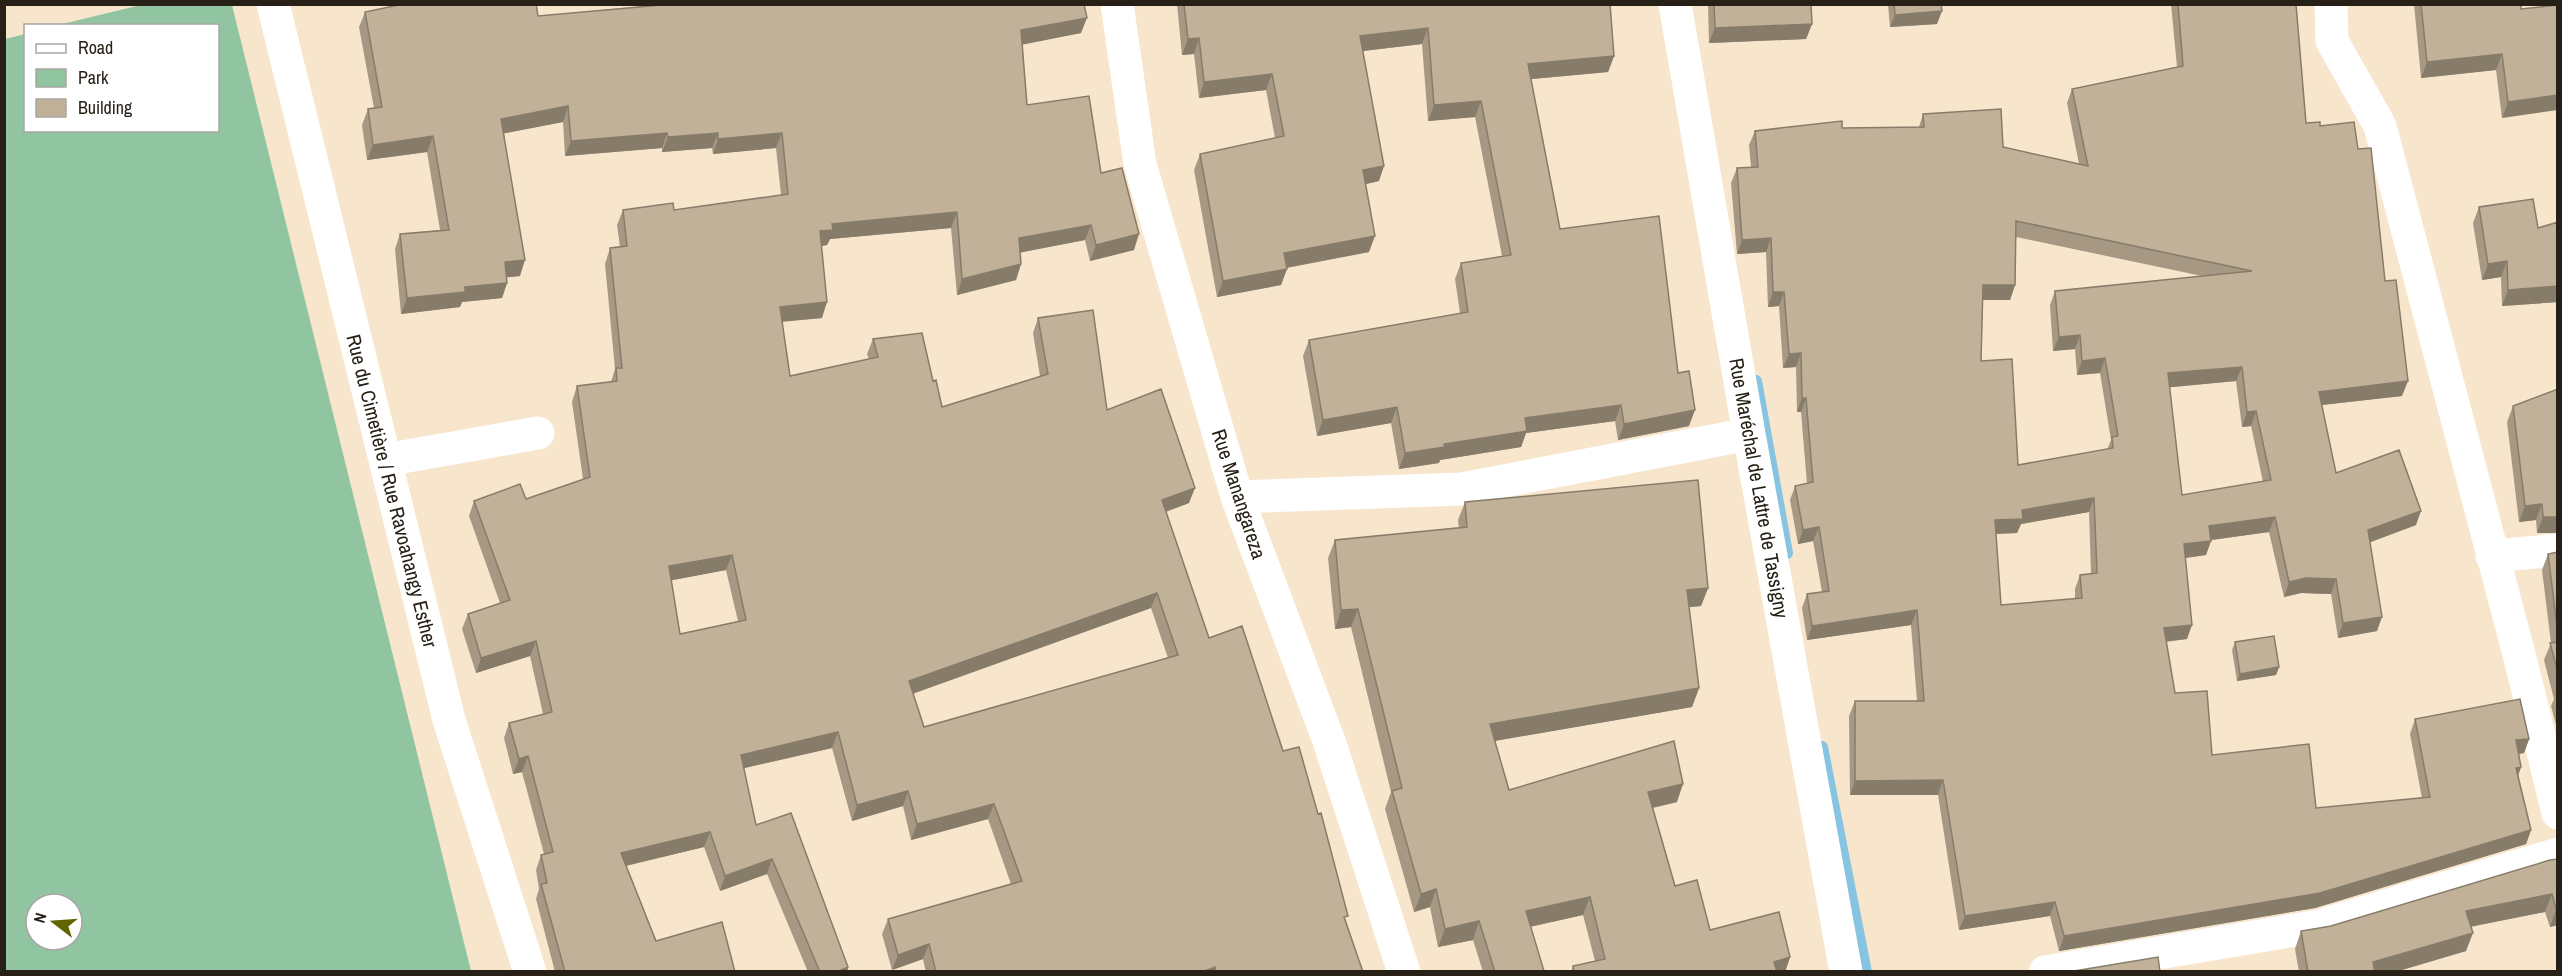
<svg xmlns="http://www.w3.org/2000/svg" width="2562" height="976" font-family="'Archivo Narrow',sans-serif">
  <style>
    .green { fill: #91c5a1; fill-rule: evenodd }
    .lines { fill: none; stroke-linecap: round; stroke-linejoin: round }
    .stream { stroke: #86c4e1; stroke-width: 12 }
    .minor { stroke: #fff; stroke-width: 33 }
    .wall { fill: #a69883; fill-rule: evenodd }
    .shaded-wall { fill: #877c6a }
    .building { fill: #c1b198; stroke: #877c6a; stroke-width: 1.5; fill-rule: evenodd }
    .labels { text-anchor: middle; stroke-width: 5; stroke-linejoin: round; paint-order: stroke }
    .street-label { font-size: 20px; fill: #262016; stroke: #fff }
  </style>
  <rect width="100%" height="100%" fill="#f7e6cc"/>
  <path class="green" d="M141 5H232L471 971H5V39L25 34 26 130H218V26L58 25ZM36 904H72V940H36Z"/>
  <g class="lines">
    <path class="stream" d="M1756 381 1787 553
      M1822 747 1866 972"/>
    <path class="minor" d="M273 4 449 720 530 972
      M1117 4 1140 164 1237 497 1329 741 1404 972
      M1675 4 1749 434 1846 972
      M2331 4 2332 41 2380 126 2520 658 2558 813
      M385 460 538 433
      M1237 497 1462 489 1749 434
      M2492 556 2558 550
      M2045 972 2319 926 2558 854"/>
  </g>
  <path class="wall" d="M666 4H1084L1081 33 1022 44 1027 105 1101 173 1134 250 1090 261 1085 240 1020 252 1021 264 1016 280 957 295 951 228 830 239 827 245 822 246V318L782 322 790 376 869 359 867 354 873 339 933 381 942 407 1040 376 1033 333 1038 318 1107 410 1189 503 1166 512 1209 638 1283 751 1346 921 1363 972H926L923 959 892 970 882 934 888 919 1011 884 988 819 911 840 903 806 852 821 832 748 744 768 756 825 848 967 847 972H808L767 874 720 891 704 847 626 866 656 941 735 972H555L536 899 539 889 536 870 541 855 544 854 522 772 513 774 504 738 509 723 543 714 530 656 476 673 462 629 468 614 500 603 469 516 474 501 526 499 583 479 572 402 577 386 611 382 615 369 605 264 610 248 620 247 617 225 623 210H674L781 195 776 148 713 154 712 148 662 152V148L565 156 563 122 504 133 520 276 507 277V283L502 298 462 302 460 307 401 314 395 249 400 234 440 230 427 152 367 160 362 125 368 109 374 108 359 27 365 12 538 16ZM726 570 738 621 680 634 671 580ZM1151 608 1168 658 924 727 913 693Z
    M1177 4H1610L1614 56 1608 72 1531 79 1560 229 1678 373 1689 426 1618 440 1615 421 1526 433 1521 447 1440 460 1439 463 1399 469 1391 423 1317 436 1303 356 1309 340 1460 313 1455 279 1461 263 1502 256 1475 117 1428 121 1422 44 1363 51 1379 181 1366 184 1369 252 1287 268 1281 285 1217 297 1194 170 1200 154 1275 138 1266 90 1199 98 1194 54 1182 55Z
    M1708 4H1811L1812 24 1806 39 1709 43Z
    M1888 4H1941L1937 24 1890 27Z
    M2171 4H2296L2306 123 2320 126 2358 149 2385 281 2402 396 2321 405 2336 473 2416 525 2370 542 2377 631 2338 638 2331 594 2301 593 2284 597 2269 532 2211 540 2206 555 2185 558 2187 639 2166 642 2175 693 2212 755 2316 808 2422 798 2410 734 2415 719 2529 739 2524 753 2519 754 2521 767 2518 775 2531 830 2526 844 2315 908 2059 951 2050 916 1959 930 1938 795H1850L1849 716 1855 701H1917L1911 625 1807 640 1802 608 1807 594 1822 592 1813 541 1798 544 1790 500 1795 486 1807 484 1801 412H1797L1796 367 1783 368 1779 306 1768 307 1766 252 1737 254 1731 183 1737 168 1751 167 1749 145 1755 131 1842 128 1919 127 1923 114 2003 147 2079 164 2067 103 2072 89 2177 67ZM2016 237 2202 276 2055 291 2050 305 2053 351 2075 349 2077 375 2100 373 2111 440 2107 450 2018 465 1981 361 1983 300H2010L2015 285ZM2236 381 2242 427 2251 426 2263 482 2182 495 2169 387ZM2089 512 2091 574 2080 575 2075 589V599L2001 605 1996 534 2017 533 2021 524Z
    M2414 4H2521V9L2558 5 2502 118 2496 70 2421 78Z
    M2479 207 2538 228 2558 222V302L2502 306 2501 277 2482 280 2473 223Z
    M2513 406 2558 533H2537L2536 520 2519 522 2507 422Z
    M1465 502 1708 588 1701 606 1689 607 1699 688 1692 707 1494 741 1509 790 1677 802 1653 808 1675 886 1710 930 1790 957 1785 972H1571L1573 966 1595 961 1583 915 1530 927 1544 972H1483L1473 940 1438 947 1430 907 1414 912 1385 809 1391 792 1351 627 1335 629 1328 558 1335 540 1459 528 1458 520Z
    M2558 552V732L2551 706 2554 699 2544 660 2551 643 2542 570 2548 554Z
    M2235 642 2279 667 2276 675 2237 681 2232 650Z
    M2558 859V925L2550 927 2545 912 2471 926 2466 951 2395 972H2299L2295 949 2301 931 2331 926Z"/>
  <path class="shaded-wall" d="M1942 11 1937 24 1890 27 1895 15Z
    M1087 18 1081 33 1016 46 1021 30Z
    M1812 24 1806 39 1709 43 1715 28Z
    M1428 28 1422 44 1354 52 1360 36Z
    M1199 38 1194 54 1182 55 1188 39Z
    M2502 54 2496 70 2421 78 2427 62Z
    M1614 56 1608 72 1522 80 1528 64Z
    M1272 74 1266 90 1199 98 1204 82Z
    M2558 95V110L2502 118 2508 102Z
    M1481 101 1475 117 1428 121 1434 105Z
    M568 106 563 122 496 135 501 119Z
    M667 133 662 148 565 156 571 141Z
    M718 133 712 148 662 152 668 137Z
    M782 133 776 148 713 154 718 139Z
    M433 136 427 152 367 160 373 145Z
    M1384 166 1379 181 1357 186 1363 170Z
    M957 212 951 228 830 239 827 245 815 247 820 231 832 224Z
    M1091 225 1085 240 1013 254 1019 238Z
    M1139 234 1134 250 1090 261 1096 245Z
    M1375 236 1369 252 1279 269 1284 253Z
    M1771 238 1766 252 1737 254 1742 240Z
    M525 260 520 276 500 278 505 262Z
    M2507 261 2501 277 2482 280 2488 264Z
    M1021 264 1016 280 957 295 962 279Z
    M1287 269 1281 285 1217 297 1223 281Z
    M507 283 502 298 462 302 460 307 401 314 407 298 465 287Z
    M1983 285H2015L2010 300H1978Z
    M2558 286V302L2502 306 2508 290Z
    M1773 292H1784L1779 306 1768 307Z
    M827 302 822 318 775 322 780 307Z
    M2080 335 2075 349 2053 351 2059 337Z
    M1801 353 1796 367 1783 368 1789 354Z
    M2105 358 2100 373 2077 375 2082 361Z
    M2242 367 2236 381 2163 388 2168 373Z
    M2408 381 2402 396 2313 406 2319 392Z
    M1802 398H1806L1801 412H1797Z
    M1621 405 1615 421 1526 433 1521 447 1440 460 1439 463 1399 469 1405 453 1525 418Z
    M1397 407 1391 423 1317 436 1323 420Z
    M1695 410 1689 426 1618 440 1624 424Z
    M2256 411 2251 426 2242 427 2247 412Z
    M1195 488 1189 503 1156 515 1162 500Z
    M2094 498 2089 512 2021 524 2017 533 1990 534 1995 520 2022 510Z
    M2542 504 2536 520 2519 522 2525 506Z
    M2421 511 2416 525 2363 545 2368 530Z
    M2275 517 2269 532 2204 541 2209 526Z
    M2543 517H2558V533H2537Z
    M1819 527 1813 541 1798 544 1803 530Z
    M2211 541 2206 555 2178 559 2184 544Z
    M732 555 726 570 663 582 669 566Z
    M2306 578 2336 579 2331 594 2301 593 2284 597 2289 582Z
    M1708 588 1701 606 1681 608 1687 590Z
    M1157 593 1151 608 904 697 909 681Z
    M1358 609 1351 627 1335 629 1341 610Z
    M1917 610 1911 625 1807 640 1812 626Z
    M2382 617 2377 631 2338 638 2343 623Z
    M2192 625 2187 639 2159 642 2164 628Z
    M536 641 530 656 476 673 481 658Z
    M2279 667 2276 675 2237 681 2240 674Z
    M1699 688 1692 707 1483 743 1490 724Z
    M838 732 832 748 736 770 741 755Z
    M2529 739 2524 753 2511 755 2516 740Z
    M528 756 522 772 513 774 519 759Z
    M2521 767 2516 782V768Z
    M1943 780 1938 795H1850L1855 781Z
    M1683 784 1677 802 1642 810 1648 792Z
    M908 791 903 806 852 821 857 805Z
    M994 804 988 819 911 840 917 824Z
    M2531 830 2526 844 2315 908 2059 951 2064 936Z
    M710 832 704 847 616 868 621 853Z
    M772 859 767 874 720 891 725 876Z
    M1436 889 1430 907 1414 912 1421 894Z
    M2552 894 2545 912 2460 929 2466 911Z
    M1590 897 1583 915 1519 929 1526 911Z
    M2055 902 2050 916 1959 930 1965 916Z
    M2556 909H2558V925L2550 927Z
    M1479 921 1473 940 1438 947 1445 929Z
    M2473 933 2466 951 2395 972H2369L2373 962Z
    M929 944 923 959 892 970 898 955Z
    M1790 957 1785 972H1770L1774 962Z
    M848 967 847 972H837Z
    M1215 967 1213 972H1202Z"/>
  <path class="building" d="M403 4H536L538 16 673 4H1084L1087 18 1021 30 1027 105 1089 96 1101 173 1122 168 1139 234 1096 245 1091 225 1019 238 1021 264 962 279 957 212 832 224 833 230 820 231 827 302 780 307 790 376 878 357 873 339 922 333 933 381 936 380 942 407 1048 374 1038 318 1093 310 1107 410 1161 389 1195 488 1162 500 1209 638 1242 626 1283 751 1299 747 1318 814 1321 813 1348 916 1344 917 1363 972H1216L1215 967 1202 972H936L929 944 898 955 888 919 1022 881 994 804 917 824 908 791 857 805 838 732 741 755 756 825 791 813 848 967 837 972H820L772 859 725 876 710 832 621 853 656 941 722 922 735 972H565L541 884 547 883 541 855 553 852 528 756 519 759 509 723 552 712 536 641 481 658 468 614 510 600 474 501 520 484 526 499 590 477 577 386 617 381 616 368H622L610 248 627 246 623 210 673 203 674 210 788 194 782 133 718 139V133L668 137 667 133 571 141 568 106 501 119 525 260 505 262 507 283 465 287V292L407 298 400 234 449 230 433 136 373 145 368 109 382 107 365 12ZM732 555 746 620 680 634 669 566ZM1157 593 1178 655 924 727 909 681Z
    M1184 4H1610L1614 56 1528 64 1560 229 1659 216 1678 373 1689 371 1695 410 1624 424 1621 405 1525 418 1527 431 1444 444 1445 447 1405 453 1397 407 1323 420 1309 340 1468 312 1461 263 1511 255 1481 101 1434 105 1428 28 1360 36 1384 166 1363 170 1375 236 1284 253 1287 269 1223 281 1200 154 1284 136 1272 74 1204 82 1199 38 1188 39Z
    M1714 4H1811L1812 24 1715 28Z
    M1894 4H1941L1942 11 1895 15Z
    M2178 4H2296L2306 123 2320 122V126L2354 122 2358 149 2371 148 2385 281 2396 280 2408 381 2319 392 2336 473 2399 450 2421 511 2368 530 2382 617 2343 623 2336 579 2306 578 2289 582 2275 517 2209 526 2211 541 2184 544 2192 625 2164 628 2175 693 2207 691 2212 755 2309 744 2316 808 2430 797 2415 719 2520 699 2529 739 2516 740 2521 767 2516 768 2531 830 2320 893 2064 936 2055 902 1965 916 1943 780 1855 781V701H1924L1917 610 1812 626 1807 594 1829 591 1819 527 1803 530 1795 486 1813 482 1806 398H1802L1801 353 1789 354 1784 292H1773L1771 238 1742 240 1737 168 1758 167 1755 131 1842 121V128L1924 127 1923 114 2001 109 2003 147 2088 166 2072 89 2183 66ZM2016 221 2252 271 2055 291 2059 337 2080 335 2082 361 2105 358 2118 436 2112 437 2113 448 2018 465 2012 359 1981 361 1983 285H2015ZM2242 367 2247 412 2256 411 2271 480 2182 495 2168 373ZM2094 498 2097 573 2080 575 2082 598 2001 605 1995 520 2023 519 2022 510Z
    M2421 4H2521V9L2558 5V95L2508 102 2502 54 2427 62Z
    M2533 199 2538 228 2558 222V286L2508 290 2507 261 2488 264 2479 207Z
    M2558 389V517H2543L2542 504 2525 506 2513 406Z
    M1698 480 1708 588 1687 590 1699 688 1490 724 1509 790 1674 741 1683 784 1648 792 1675 886 1697 880 1710 930 1779 912 1790 957 1774 962 1777 972H1574L1573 966 1605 959 1590 897 1526 911 1544 971 1542 972H1495L1479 921 1445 929 1436 889 1421 894 1392 791 1402 788 1358 609 1341 610 1335 540 1467 527 1465 502Z
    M2558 552V634L2548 554Z
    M2274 636 2279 667 2240 674 2235 642Z
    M2558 642V673L2550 643Z
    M2558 859V909H2556L2552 894 2466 911 2473 933 2373 962 2375 972H2308L2301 931 2331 926 2550 860Z
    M2158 957 2160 972 2074 971Z"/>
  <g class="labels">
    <g class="street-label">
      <text transform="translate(1759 488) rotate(80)" y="7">Rue Maréchal de Lattre de Tassigny</text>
      <text transform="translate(392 491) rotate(76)" y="7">Rue du Cimetière / Rue Ravoahangy Esther</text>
      <text transform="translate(1239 494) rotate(72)" y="7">Rue Manangareza</text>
    </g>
  </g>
  <rect width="2562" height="976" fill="none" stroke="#262016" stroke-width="12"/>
  <rect x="24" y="24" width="195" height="108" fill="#ffffff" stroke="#a8a6a2" stroke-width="1.5"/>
  <rect x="36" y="44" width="30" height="9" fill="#ffffff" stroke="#a8a6a2" stroke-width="1.5"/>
  <text x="78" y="54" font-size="18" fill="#262016">Road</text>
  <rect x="36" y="69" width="30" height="18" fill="#91c5a1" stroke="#a8a6a2" stroke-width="1.5"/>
  <text x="78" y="84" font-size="18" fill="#262016">Park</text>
  <rect x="36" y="99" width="30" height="18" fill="#c1b198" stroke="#a8a6a2" stroke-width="1.5"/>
  <text x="78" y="114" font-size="18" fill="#262016">Building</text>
  <g transform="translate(54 922) rotate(287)"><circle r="28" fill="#ffffff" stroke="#a8a6a2" stroke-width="1.5"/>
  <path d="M0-4.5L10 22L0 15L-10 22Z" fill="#616400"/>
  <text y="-9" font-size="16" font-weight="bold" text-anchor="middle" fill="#262016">N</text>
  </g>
</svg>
